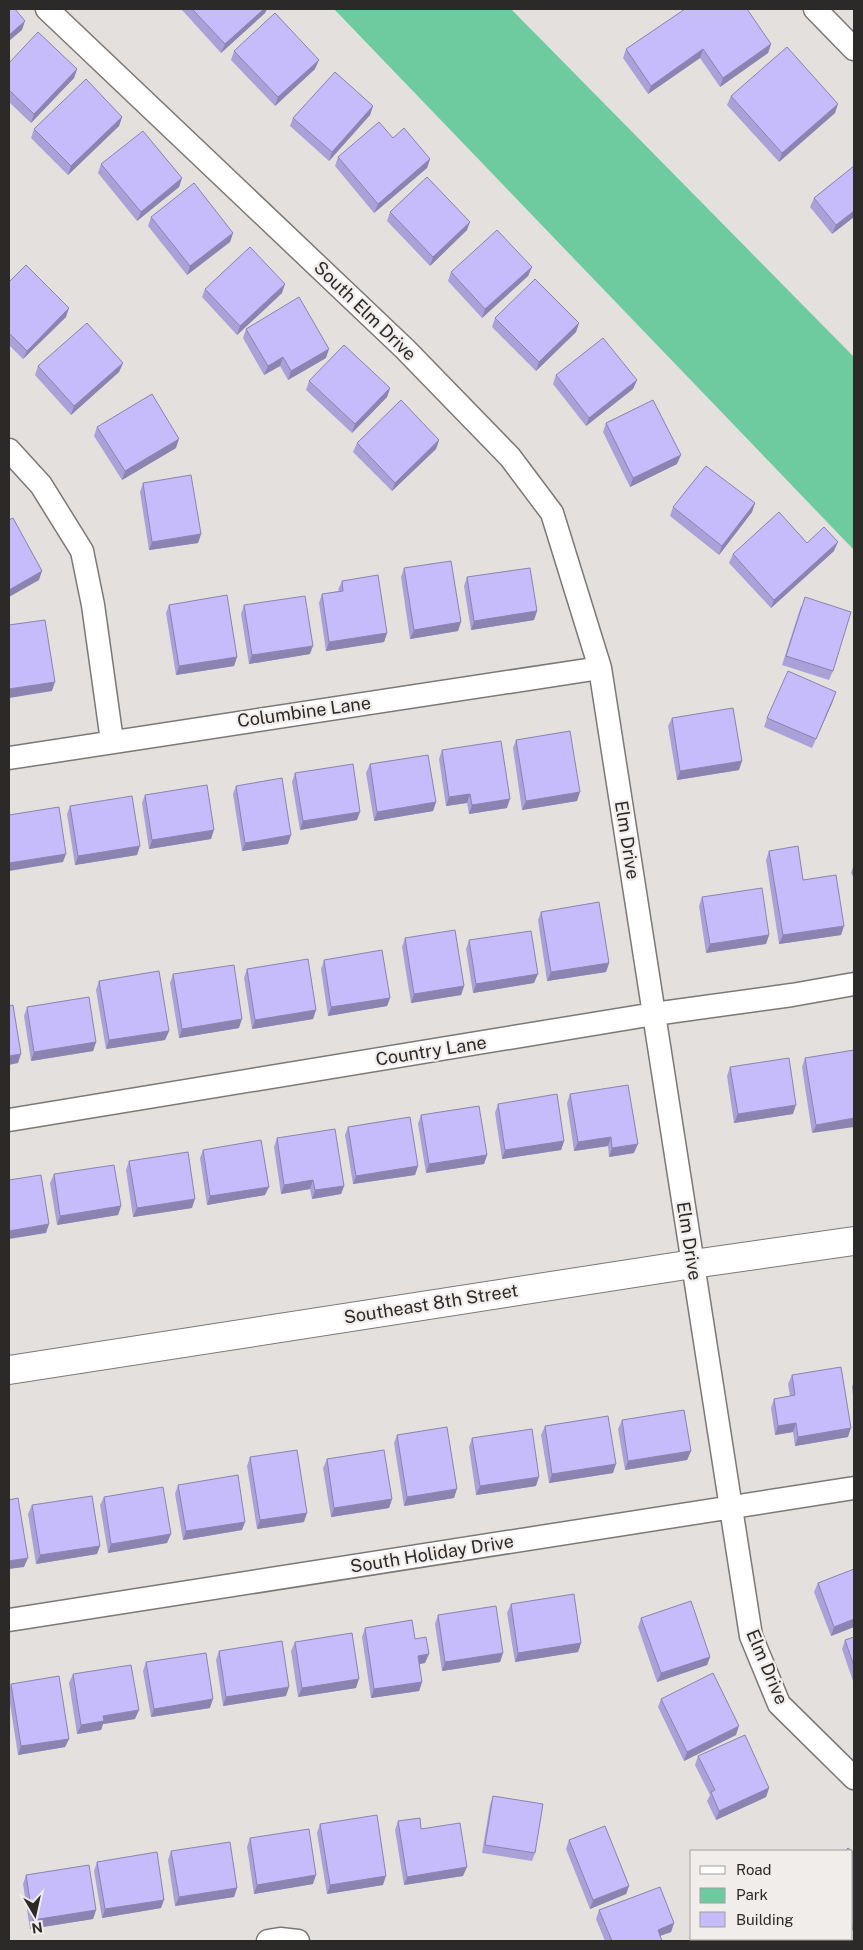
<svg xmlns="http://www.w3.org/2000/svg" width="863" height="1950" font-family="'Public Sans',sans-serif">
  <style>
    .green { fill: #6ecba0 }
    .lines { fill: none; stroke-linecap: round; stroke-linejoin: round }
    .minor-casing { stroke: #7c7876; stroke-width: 25 }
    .tertiary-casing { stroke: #7c7876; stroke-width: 30 }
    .minor { stroke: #fff; stroke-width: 22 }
    .tertiary { stroke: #fff; stroke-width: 28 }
    .wall { fill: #aaa1d8 }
    .shaded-wall { fill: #8b83b0 }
    .building { fill: #c6bbfb; stroke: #8b83b0 }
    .labels { text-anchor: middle; stroke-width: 4.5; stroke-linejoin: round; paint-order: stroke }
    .street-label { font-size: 18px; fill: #2c2a29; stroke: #f1edeb }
  </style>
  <rect width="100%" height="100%" fill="#e4e0dd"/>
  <path class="green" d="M334 9H511L854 357V550Z"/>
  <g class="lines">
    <g class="minor-casing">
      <path id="minor" d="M47 9 405 349 510 457 552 513 600 668 751 1636 779 1704 854 1778
        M815 9 854 49
        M9 450 41 485 82 551 93 605 112 741
        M9 758 600 668
        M9 1120 654 1014 792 995 854 984
        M9 1620 854 1488
        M268 1941 280 1939 298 1941"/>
    </g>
    <g class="tertiary-casing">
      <path id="tertiary" d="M9 1370 693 1264 854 1241"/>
    </g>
    <use href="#minor" class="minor"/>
    <use href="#tertiary" class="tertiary"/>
  </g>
  <path class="wall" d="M182 9H267L265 13 221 53 182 10Z
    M771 44 768 53 720 87 700 58 648 94 623 58 626 49Z
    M234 51 315 69 275 106 231 60Z
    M9 63 77 69 74 78 31 123 9 102Z
    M731 96 835 113 779 162 727 105Z
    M373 106 370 115 329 161 290 126 293 118Z
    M122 117 119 126 68 175 31 138 34 129Z
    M393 138 430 159 427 168 374 213 335 166 338 157Z
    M101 164 182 178 179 187 137 221 98 173Z
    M854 166V217L832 234 810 207 814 198Z
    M390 212 467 230 430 266 387 221Z
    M151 217 233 233 230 242 187 275 148 226Z
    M532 267 528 276 482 318 448 281 451 272Z
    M9 282 66 317 23 359 9 345Z
    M205 289 282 293 237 335 202 297Z
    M495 318 579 323 576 332 536 371 492 327Z
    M246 329 326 358 288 380 280 366 264 375 243 338Z
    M123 363 119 372 71 415 35 375 38 366Z
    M556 375 637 380 633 389 586 426 553 384Z
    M309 381 390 388 387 397 352 433 306 390Z
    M606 423 677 464 630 487 603 432Z
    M97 427 176 448 122 480 94 436Z
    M439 440 436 449 392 491 353 452 357 443Z
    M143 483 201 534 198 543 149 550 140 492Z
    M755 503 752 512 719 555 670 516 673 507Z
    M807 543 834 551 771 608 729 563 733 554Z
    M404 568 458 631 410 639 401 577Z
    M467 577 537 611 534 620 471 630 464 586Z
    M342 581 387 633 384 642 326 651 319 603 322 594 339 591 338 590Z
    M169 605 237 657 234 666 176 675 166 613Z
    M244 605 310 654 249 664 241 614Z
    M801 606 833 671 829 680 782 665Z
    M833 701 812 748 764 727 767 718Z
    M672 718 739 770 677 780 668 726Z
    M516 740 577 801 522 810 513 748Z
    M442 750 507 808 469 814 467 803 446 806 439 759Z
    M370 764 436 802 433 811 374 821 366 773Z
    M295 773 357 820 300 830 292 782Z
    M236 786 288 844 242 851 233 794Z
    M145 795 211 839 149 849 142 803Z
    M70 806 137 855 75 865 67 814Z
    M769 851 803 880 841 935 779 944 766 860Z
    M854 864V878L851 873Z
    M702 897 769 935 766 944 706 953 699 906Z
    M541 912 609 963 606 972 547 981 538 920Z
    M405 938 464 986 461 995 411 1003 402 947Z
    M469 940 534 983 473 993 466 949Z
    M324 960 390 998 387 1006 328 1016 321 969Z
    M247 969 316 1010 313 1019 252 1029 244 978Z
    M173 974 239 1028 179 1038 170 983Z
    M99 981 169 1031 165 1040 106 1049 96 990Z
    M27 1007 96 1042 93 1051 31 1061 24 1016Z
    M854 1050 812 1133 802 1067 805 1058Z
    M730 1067 793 1114 734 1123 727 1076Z
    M570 1094 634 1153 609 1157 608 1146 574 1151 567 1103Z
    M498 1104 564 1141 561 1150 502 1159 495 1113Z
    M421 1115 487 1155 484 1164 426 1173 418 1124Z
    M348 1127 418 1166 415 1175 353 1184 345 1135Z
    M277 1138 344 1186 341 1194 312 1199 310 1189 281 1194 274 1147Z
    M203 1150 265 1195 207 1205 200 1158Z
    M129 1161 192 1208 133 1217 126 1170Z
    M54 1174 121 1206 118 1215 57 1225 50 1183Z
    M792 1375 848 1437 795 1446 793 1432 775 1435 771 1408 774 1399 790 1396 788 1384Z
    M854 1381V1403L852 1387Z
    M622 1420 691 1451 687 1460 625 1470 618 1429Z
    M545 1426 613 1473 549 1483 541 1435Z
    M397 1435 454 1498 404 1506 394 1443Z
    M472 1438 536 1486 476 1495 469 1447Z
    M250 1457 304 1522 257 1529 247 1466Z
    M327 1459 392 1499 389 1508 331 1517 323 1468Z
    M178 1485 242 1530 183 1540 175 1494Z
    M104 1497 167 1543 108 1553 100 1505Z
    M32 1505 97 1554 36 1564 28 1514Z
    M818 1583 854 1627 831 1636 814 1592Z
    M511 1604 581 1643 578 1652 515 1662 507 1613Z
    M438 1615 503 1653 500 1662 442 1671 435 1624Z
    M641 1618 710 1657 707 1665 657 1682 638 1627Z
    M365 1628 415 1639 425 1663 419 1664 422 1682 419 1691 371 1698 362 1637Z
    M854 1637V1684L842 1649 845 1640Z
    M295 1642 356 1688 298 1697 291 1651Z
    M219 1651 286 1696 223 1706 216 1660Z
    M146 1662 210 1708 151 1717 143 1671Z
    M73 1674 135 1719 103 1724 101 1730 77 1734 69 1683Z
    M11 1684 69 1739 65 1747 18 1755 9 1697V1691Z
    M661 1699 736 1735 684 1761 658 1707Z
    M698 1756 769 1788 766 1797 716 1820 707 1801 710 1795 695 1765Z
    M493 1796 535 1853 532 1861 482 1853 490 1805Z
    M398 1821 421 1829 463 1876 404 1885 395 1830Z
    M320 1824 383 1885 327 1894 317 1833Z
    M250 1838 313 1884 254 1894 247 1847Z
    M569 1840 629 1886 626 1894 590 1909 566 1849Z
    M171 1851 237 1888 234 1897 175 1906 168 1860Z
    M97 1862 161 1908 102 1918 94 1871Z
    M26 1875 96 1910 93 1919 30 1929 23 1884Z
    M599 1910 674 1923 671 1932 660 1936 662 1941H605L596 1919Z"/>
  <path class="shaded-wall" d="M264 9H267L265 13 221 53 225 44Z
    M25 21 22 30 9 41V35Z
    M771 44 768 53 720 87 723 78Z
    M703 49 700 58 648 94 651 86Z
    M319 60 315 69 275 106 278 97Z
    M77 69 74 78 31 123 34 114Z
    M838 104 835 113 779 162 782 153Z
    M373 106 370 115 329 161 332 152Z
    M122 117 119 126 68 175 71 166Z
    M430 159 427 168 374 213 378 204Z
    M182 178 179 187 137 221 141 212Z
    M854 211V217L832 234 836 225Z
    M470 222 467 230 430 266 433 257Z
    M233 233 230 242 187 275 190 266Z
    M532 267 528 276 482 318 485 309Z
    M285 284 282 293 237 335 240 326Z
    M69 308 66 317 23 359 27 351Z
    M579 323 576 332 536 371 539 362Z
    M329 349 326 358 288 380 291 371Z
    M283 357 280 366 264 375 268 366Z
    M123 363 119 372 71 415 74 406Z
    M637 380 633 389 586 426 589 418Z
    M390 388 387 397 352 433 355 424Z
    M179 439 176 448 122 480 125 471Z
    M439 440 436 449 392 491 395 483Z
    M681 455 677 464 630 487 633 478Z
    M755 503 752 512 719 555 722 546Z
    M201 534 198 543 149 550 152 542Z
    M838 542 834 551 771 608 774 600Z
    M42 571 39 580 9 597V590Z
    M537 611 534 620 471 630 474 621Z
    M461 622 458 631 410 639 414 630Z
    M387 633 384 642 326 651 329 642Z
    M313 646 310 654 249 664 252 655Z
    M237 657 234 666 176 675 179 666Z
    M55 682 52 691 9 698V689Z
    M836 692 833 701 812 748 816 739Z
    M742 761 739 770 677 780 680 771Z
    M580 792 577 801 522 810 526 801Z
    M470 794 467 803 446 806 449 797Z
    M510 799 507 808 469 814 472 805Z
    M436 802 433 811 374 821 377 812Z
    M360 812 357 820 300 830 303 821Z
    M214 830 211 839 149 849 152 840Z
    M291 835 288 844 242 851 245 843Z
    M140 846 137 855 75 865 78 856Z
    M66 854 63 862 9 871V863Z
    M844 926 841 935 779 944 783 935Z
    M769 935 766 944 706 953 710 944Z
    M609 963 606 972 547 981 551 972Z
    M538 974 534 983 473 993 476 984Z
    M464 986 461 995 411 1003 414 994Z
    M390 998 387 1006 328 1016 331 1007Z
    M316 1010 313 1019 252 1029 255 1020Z
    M242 1019 239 1028 179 1038 182 1029Z
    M169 1031 165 1040 106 1049 109 1040Z
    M96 1042 93 1051 31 1061 34 1052Z
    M21 1054 18 1063 9 1065V1056Z
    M796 1105 793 1114 734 1123 738 1114Z
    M854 1118V1127L812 1133 816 1125Z
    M611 1137 608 1146 574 1151 578 1142Z
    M564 1141 561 1150 502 1159 505 1150Z
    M638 1144 634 1153 609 1157 612 1148Z
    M487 1155 484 1164 426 1173 429 1164Z
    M418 1166 415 1175 353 1184 356 1176Z
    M313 1180 310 1189 281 1194 284 1185Z
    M344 1186 341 1194 312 1199 315 1190Z
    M269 1187 265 1195 207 1205 210 1196Z
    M195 1199 192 1208 133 1217 137 1208Z
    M121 1206 118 1215 57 1225 60 1216Z
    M49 1224 46 1233 9 1239V1231Z
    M796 1423 793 1432 775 1435 778 1426Z
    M851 1428 848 1437 795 1446 798 1437Z
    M691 1451 687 1460 625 1470 628 1461Z
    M616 1464 613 1473 549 1483 552 1474Z
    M539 1477 536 1486 476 1495 480 1486Z
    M457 1489 454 1498 404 1506 407 1497Z
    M392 1499 389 1508 331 1517 334 1508Z
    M307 1513 304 1522 257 1529 260 1520Z
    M245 1522 242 1530 183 1540 186 1531Z
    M171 1534 167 1543 108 1553 111 1544Z
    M100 1546 97 1554 36 1564 40 1555Z
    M28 1558 24 1567 9 1569V1561Z
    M854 1619V1627L831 1636 834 1627Z
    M581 1643 578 1652 515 1662 518 1653Z
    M503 1653 500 1662 442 1671 445 1662Z
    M429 1654 425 1663 415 1665 418 1656Z
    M710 1657 707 1665 657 1682 661 1673Z
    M359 1679 356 1688 298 1697 302 1688Z
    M422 1682 419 1691 371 1698 374 1689Z
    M289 1687 286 1696 223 1706 226 1697Z
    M213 1699 210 1708 151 1717 154 1709Z
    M139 1710 135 1719 103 1724 101 1730 77 1734 81 1725 103 1716Z
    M739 1726 736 1735 684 1761 687 1752Z
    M69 1739 65 1747 18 1755 21 1746Z
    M769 1788 766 1797 716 1820 719 1811Z
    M467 1867 463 1876 404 1885 407 1877Z
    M316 1875 313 1884 254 1894 257 1885Z
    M386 1876 383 1885 327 1894 330 1885Z
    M629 1886 626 1894 590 1909 593 1900Z
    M237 1888 234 1897 175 1906 179 1897Z
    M164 1900 161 1908 102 1918 105 1909Z
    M96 1910 93 1919 30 1929 33 1920Z
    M674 1923 671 1932 654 1938 658 1930Z
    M854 1923V1928L852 1931V1926Z"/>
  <path class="building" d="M9 9H15L25 21 9 35Z
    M192 9H264L225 44Z
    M685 9H747L771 44 723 78 703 49 651 86 626 49Z
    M275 13 319 60 278 97 234 51Z
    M38 32 77 69 34 114 9 90V63Z
    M787 47 838 104 782 153 731 96Z
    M335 72 373 106 332 152 293 118Z
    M86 79 122 117 71 166 34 129Z
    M379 122 393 138 404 128 430 159 378 204 338 157Z
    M143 131 182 178 141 212 101 164Z
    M854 166V211L836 225 814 198Z
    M427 177 470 222 433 257 390 212Z
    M194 183 233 233 190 266 151 217Z
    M497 230 532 267 485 309 451 272Z
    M250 247 285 284 240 326 205 289Z
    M26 265 69 308 27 351 9 333V282Z
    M535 279 579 323 539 362 495 318Z
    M299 297 329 349 291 371 283 357 268 366 246 329Z
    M87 323 123 363 74 406 38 366Z
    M603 338 637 380 589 418 556 375Z
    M344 345 390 388 355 424 309 381Z
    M152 394 179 439 125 471 97 427Z
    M401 400 439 440 395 483 357 443Z
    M653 400 681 455 633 478 606 423Z
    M706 466 755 503 722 546 673 507Z
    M191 475 201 534 152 542 143 483Z
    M779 512 807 543 824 527 838 542 774 600 733 554Z
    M13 518 42 571 9 590V520Z
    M451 561 461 622 414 630 404 568Z
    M530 568 537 611 474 621 467 577Z
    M378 575 387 633 329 642 322 594 343 591 342 581Z
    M227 595 237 657 179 666 169 605Z
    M305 596 313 646 252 655 244 605Z
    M805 597 851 612 833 671 786 656Z
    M45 620 55 682 9 689V625Z
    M788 671 836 692 816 739 767 718Z
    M733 708 742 761 680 771 672 718Z
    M570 731 580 792 526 801 516 740Z
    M501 741 510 799 472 805 470 794 449 797 442 750Z
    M428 755 436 802 377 812 370 764Z
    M353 764 360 812 303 821 295 773Z
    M282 778 291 835 245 843 236 786Z
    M207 785 214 830 152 840 145 795Z
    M132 796 140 846 78 856 70 806Z
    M59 807 66 854 9 863V815Z
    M798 846 803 880 836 875 844 926 783 935 769 851Z
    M762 888 769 935 710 944 702 897Z
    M599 902 609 963 551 972 541 912Z
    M455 930 464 986 414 994 405 938Z
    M531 931 538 974 476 984 469 940Z
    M382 950 390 998 331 1007 324 960Z
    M308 959 316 1010 255 1020 247 969Z
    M234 965 242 1019 182 1029 173 974Z
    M159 971 169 1031 109 1040 99 981Z
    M89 997 96 1042 34 1052 27 1007Z
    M13 1005 21 1054 9 1056V1006Z
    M854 1050V1118L816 1125 805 1058Z
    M789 1058 796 1105 738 1114 730 1067Z
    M628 1085 638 1144 612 1148 611 1137 578 1142 570 1094Z
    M557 1094 564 1141 505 1150 498 1104Z
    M479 1106 487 1155 429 1164 421 1115Z
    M410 1117 418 1166 356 1176 348 1127Z
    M335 1129 344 1186 315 1190 313 1180 284 1185 277 1138Z
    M261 1140 269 1187 210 1196 203 1150Z
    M188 1152 195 1199 137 1208 129 1161Z
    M114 1165 121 1206 60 1216 54 1174Z
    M41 1175 49 1224 9 1231V1180Z
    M841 1367 851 1428 798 1437 796 1423 778 1426 774 1399 795 1395 792 1375Z
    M684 1410 691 1451 628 1461 622 1420Z
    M608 1416 616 1464 552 1474 545 1426Z
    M447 1427 457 1489 407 1497 397 1435Z
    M532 1429 539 1477 480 1486 472 1438Z
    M297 1450 307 1513 260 1520 250 1457Z
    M384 1450 392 1499 334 1508 327 1459Z
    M238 1475 245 1522 186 1531 178 1485Z
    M163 1487 171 1534 111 1544 104 1497Z
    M92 1496 100 1546 40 1555 32 1505Z
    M18 1498 28 1558 9 1561V1500Z
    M854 1569V1619L834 1627 818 1583Z
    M574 1594 581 1643 518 1653 511 1604Z
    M691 1601 710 1657 661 1673 641 1618Z
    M496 1606 503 1653 445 1662 438 1615Z
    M412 1620 415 1639 426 1637 429 1654 418 1656 422 1682 374 1689 365 1628Z
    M352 1633 359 1679 302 1688 295 1642Z
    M854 1637V1666L845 1640Z
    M282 1641 289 1687 226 1697 219 1651Z
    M206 1653 213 1699 154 1709 146 1662Z
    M131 1665 139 1710 103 1716 104 1721 81 1725 73 1674Z
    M713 1673 739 1726 687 1752 661 1699Z
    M59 1676 69 1739 21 1746 11 1684Z
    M745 1735 769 1788 719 1811 711 1792 715 1790 698 1756Z
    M493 1796 543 1804 535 1853 485 1845Z
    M377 1815 386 1876 330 1885 320 1824Z
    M420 1818 421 1829 460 1823 467 1867 407 1877 398 1821Z
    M605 1826 629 1886 593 1900 569 1840Z
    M309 1829 316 1875 257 1885 250 1838Z
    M230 1842 237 1888 179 1897 171 1851Z
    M848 1848 852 1851H845Z
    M852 1851 854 1854V1923L852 1926Z
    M157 1852 164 1900 105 1909 97 1862Z
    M89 1865 96 1910 33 1920 26 1875Z
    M660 1887 674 1923 658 1930 662 1941H612L599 1910Z"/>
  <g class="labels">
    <g class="street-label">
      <text transform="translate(365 311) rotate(44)" y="6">South Elm Drive</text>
      <text transform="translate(304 712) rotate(-8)" y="6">Columbine Lane</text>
      <text transform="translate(627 840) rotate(81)" y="6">Elm Drive</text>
      <text transform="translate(431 1051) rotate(-9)" y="6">Country Lane</text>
      <text transform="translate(689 1241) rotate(81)" y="6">Elm Drive</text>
      <text transform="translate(431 1304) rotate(-9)" y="6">Southeast 8th Street</text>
      <text transform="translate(432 1554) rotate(-9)" y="6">South Holiday Drive</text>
      <text transform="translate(767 1667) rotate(67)" y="6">Elm Drive</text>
    </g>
  </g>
  <rect width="863" height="1950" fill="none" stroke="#2c2a29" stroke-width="20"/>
  <rect x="690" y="1850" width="162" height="90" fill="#f1edeb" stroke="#a29f9d"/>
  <rect x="700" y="1866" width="25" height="8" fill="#ffffff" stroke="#a29f9d"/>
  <text x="736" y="1875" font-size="15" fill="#2c2a29">Road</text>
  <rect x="700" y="1888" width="25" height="15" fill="#6ecba0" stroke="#a29f9d"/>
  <text x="736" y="1900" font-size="15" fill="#2c2a29">Park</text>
  <rect x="700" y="1912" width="25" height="15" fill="#c6bbfb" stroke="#a29f9d"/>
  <text x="736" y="1925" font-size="15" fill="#2c2a29">Building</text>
  <g transform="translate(35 1915) rotate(171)" stroke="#f1edeb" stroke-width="4" paint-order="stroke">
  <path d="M0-4L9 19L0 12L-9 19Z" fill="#2c2a29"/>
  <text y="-8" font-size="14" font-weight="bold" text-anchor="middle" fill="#2c2a29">N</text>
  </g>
</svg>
